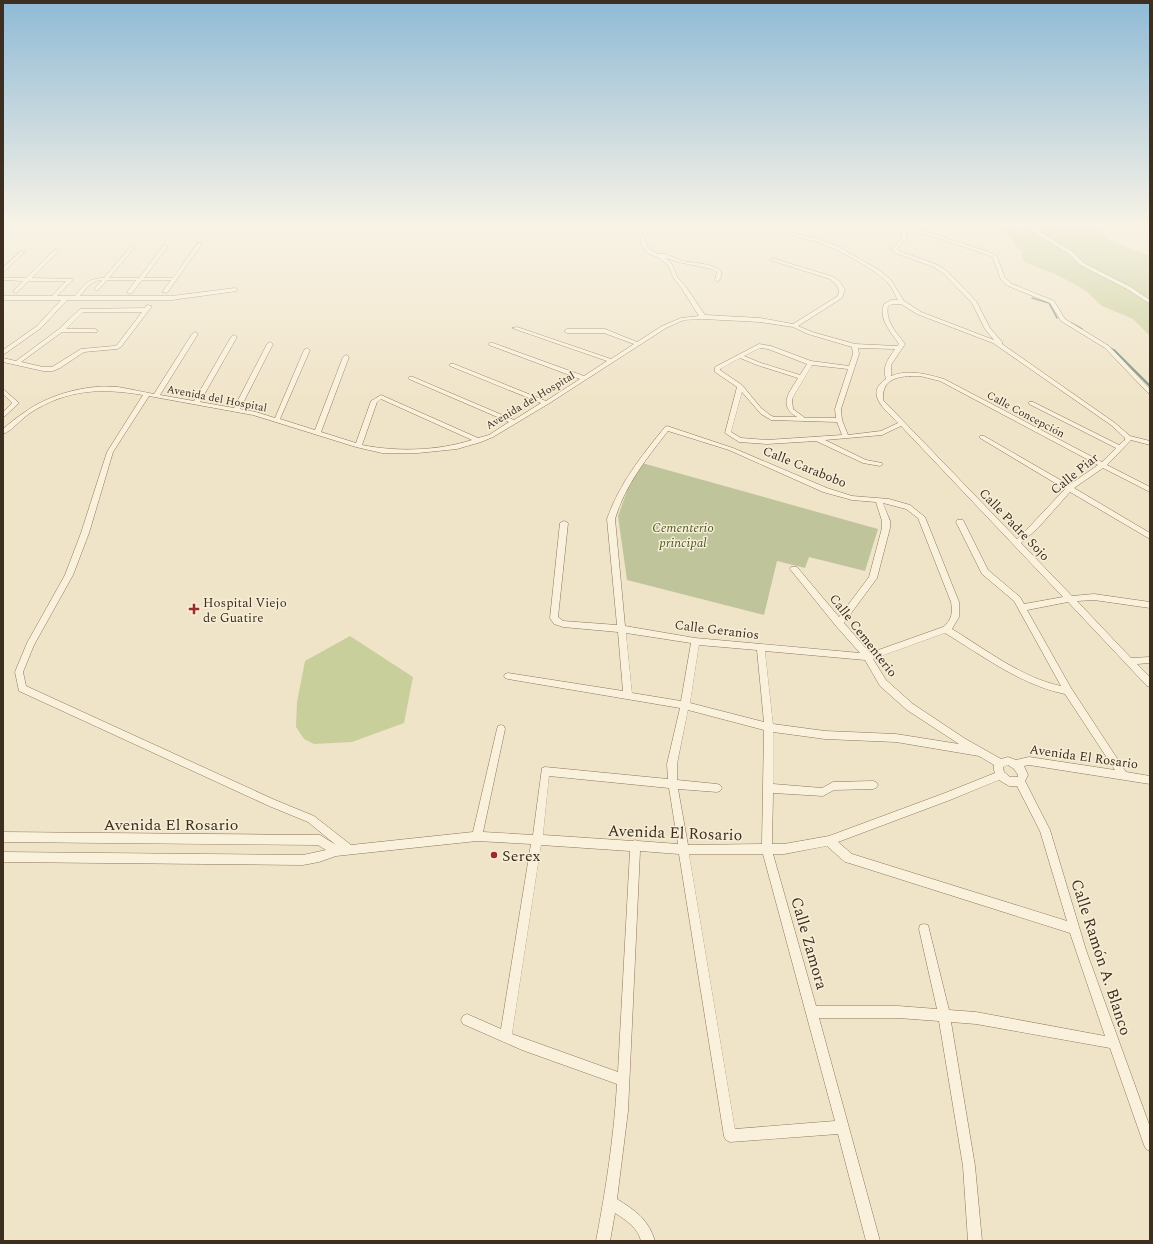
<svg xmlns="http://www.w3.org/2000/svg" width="1153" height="1244" font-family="Spectral,serif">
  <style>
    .green { fill: #c9cf9b }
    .cemetery { fill: #bfc49a }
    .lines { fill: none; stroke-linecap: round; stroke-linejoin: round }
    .stream-far1 { stroke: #6f938a; stroke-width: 1.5 }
    .stream { stroke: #6f938a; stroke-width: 2 }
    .minor-casing { stroke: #8d765c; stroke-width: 1 }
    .minor { fill: #faf1dc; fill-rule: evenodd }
    .poi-dot { fill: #9e2a2b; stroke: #f7eed8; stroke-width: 1.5 }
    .labels { text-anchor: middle; stroke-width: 3; stroke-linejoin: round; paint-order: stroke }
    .far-street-label { font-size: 11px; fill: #3d2e20; stroke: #f7eed8 }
    .street-label { font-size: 13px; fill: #3d2e20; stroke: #f7eed8 }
    .park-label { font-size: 13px; font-style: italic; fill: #4d5a26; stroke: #f7eed8 }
    .poi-label { font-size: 13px; fill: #3d2e20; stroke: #f7eed8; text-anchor: start }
    .near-street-label { font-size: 16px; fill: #3d2e20; stroke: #f7eed8 }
    .near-poi-label { font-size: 16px; fill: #3d2e20; stroke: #f7eed8; text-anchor: start }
  </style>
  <rect width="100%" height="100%" fill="#f0e4c8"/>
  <path class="green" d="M989 226H1110L1101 231 1108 240 1150 256V336L1133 319 1102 306 1087 292 1078 286 1057 275 1024 262 1022 257 1023 252C1021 250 1017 248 1015 245 1008 233 1004 229 989 226Z
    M350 636 413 677 404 723 352 742 314 744 304 739 296 727 297 702 305 661Z"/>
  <path class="cemetery" d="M642 463 878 529 865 571 809 557 805 568 777 561 764 615 627 580 618 516 627 491Z"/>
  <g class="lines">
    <path class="stream-far1" d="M1032 298 1049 303 1057 318
      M1071 323 1082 329
      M1108 346 1115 351"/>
    <path class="stream" d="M1114 350 1150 386"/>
    <g class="minor-casing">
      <path id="minor" d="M621 226C654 226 638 245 654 252 659 255 660 253 665 254 670 255 674 258 679 260 693 264 710 262 721 271V276L719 281H717L715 280 717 272 712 269 678 262 666 258 672 264 677 277 686 287 705 315 760 318 793 324 838 296 839 290 836 284 830 279 770 260V259L772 258 834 277 840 282 845 290 842 298 798 326 812 332 855 344 897 346 899 344C891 332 878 319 884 304L891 300H898C895 295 892 287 887 282 876 270 836 248 820 243 804 238 791 237 777 226H783L794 233 824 241 839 247 879 270 891 280 904 301 921 312 994 340 985 329 972 303 944 274 934 267 895 253 892 249 902 238V230L898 226H906V229L931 233 992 253 997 257 1005 278 1012 284 1054 301 1065 319 1109 346 1150 389V394L1148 393 1105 348 1061 321 1050 303 1008 286 1001 280 993 258 988 255 928 235 906 232V238L897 249 899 251 938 265 948 272 976 301 990 328 1002 342V344L1115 423 1130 436 1150 441V445L1131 440 1107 465 1150 487V492L1103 468 1074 488 1150 533V539L1070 492 1038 528 1021 543 1072 596 1094 594 1150 602V608L1094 600 1077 601 1131 658 1150 657V663L1137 664 1150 677V687L1147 686 1068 602 1027 610 1071 688 1126 772 1150 776V784L1029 765 1024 766 1028 775 1025 781 1050 830 1086 950 1150 1127V1151L1146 1149 1144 1145 1110 1048 976 1024 951 1022 975 1166 982 1241H968L963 1166 939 1021 898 1018H819L880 1241H866L838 1134 730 1142 726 1140 724 1136 679 854 640 851 628 1111 617 1199C636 1211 648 1219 655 1241H641C638 1228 626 1220 615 1213L610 1241H596C606 1189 614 1136 617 1084L522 1050 463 1024 461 1020 463 1016 467 1014 501 1029 531 844 477 841 336 856 319 862 303 865 3 862V852L303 855 326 850 318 845 3 842V832L320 835 336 845 308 822 269 806 19 691 15 672 27 643 65 575 81 533 107 452 143 395C101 388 67 389 30 413 21 419 13 430 3 434V429C10 423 17 417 25 412 50 394 88 384 118 387 130 389 143 392 154 394L192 334 195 332 198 334 160 395 194 401 231 337 234 335 237 337 200 402 234 408 267 344 270 342 273 344 240 409 256 412 275 418 304 350 307 348 310 350 280 419 315 430 343 357 346 355 349 357 321 432 356 443 371 401 381 395 478 438 489 435 509 422 409 379V377H413L514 420 541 403 450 366V364H454L546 401 580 379 489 345V343H493L584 376 607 361 512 328 517 327 611 359 634 344 604 333H567L564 331 567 329H605L637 342 662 326 681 318 699 316 682 289 673 277 668 265 659 258 647 253 641 243 640 235 634 231ZM892 304H901L917 314 993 343 1111 425 1125 438V440L1119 445 1033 402H1029V404L1116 448 1102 462 944 379C926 374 909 369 891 376V365L905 344C896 332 885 321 888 306ZM703 319 760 322 793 327 808 334 852 347 853 354 849 366 811 361 771 346 759 344 715 367V372L737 387 725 433 739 442 767 444 816 441 863 463 880 466 883 464 882 463 866 460 825 440 882 435 901 426 1063 597 1024 604 1020 597 988 570 963 520H957L956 522 982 574 1014 601 1061 686C1022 678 985 649 952 629L959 617V602L925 517 910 505 889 499 852 496 827 488 733 448 667 426 665 427C642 455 619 484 607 519L617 625 563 621 558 617 568 523 564 521 560 523 550 618 554 624 563 627 618 632 623 691 508 673 505 674 504 676 505 678 508 679 680 708 667 764 668 779 545 767 542 768 533 835 483 832 505 729 504 726 501 725 498 726 497 729 473 832 351 845 314 816 275 800 26 686 23 672 34 645 73 575 89 533 113 452 149 396 253 415 356 447 382 453H418L457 449 481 442 493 437 548 404 666 328 684 320ZM760 348 768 349 807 364 800 375 761 363 744 356ZM858 348 895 349C888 359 882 367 886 379 863 394 887 411 898 423L881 431 848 435 842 420 841 409 859 354ZM740 358 757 365 798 378C790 392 777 405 797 417H774L770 415 761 408 742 385 720 370V369ZM812 365 848 369 835 409 836 418H805L793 409 792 399ZM910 376H920L940 381 1098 465 1069 485 984 436H980V438L1065 489 1032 524 1017 539 883 400C882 381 894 377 910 376ZM742 392 761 414 771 420 837 422 842 435 767 440 741 438 731 432ZM381 399 472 440C437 451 397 452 362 445L377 402ZM668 431 729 450 823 492 852 500 876 502 882 521V528L869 577 839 617 797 567H791L790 569 836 626 860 653 695 638 625 626 615 519C625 485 647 458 668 431ZM883 503 906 509 918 518 951 602C953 612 952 620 943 627L870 653 844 623 877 578 890 528V521ZM626 633 691 643 681 701 632 693ZM945 633C983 656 1021 685 1065 694L1115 770 1029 757 1016 760 1008 757 1001 759 964 738 913 704 886 680 873 659ZM699 645 757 650 764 722 690 703ZM765 651 865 660 880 686 907 710 959 744 896 734 825 731 773 724ZM688 710 764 730 762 844 688 845 678 789 717 792 720 791 722 788 720 785 717 784 677 780V764ZM773 732 825 739 896 742 979 756 994 765V770L995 773 945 793 829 836 784 844H772L773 793 823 796 834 790 873 789 876 788 878 785 876 782 873 781 833 782 822 788 773 784ZM1008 765 1014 769 1018 775V777H1010L1004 772 1003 767ZM549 776 669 788 678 844 638 841 635 840 633 841 543 835ZM999 780 1009 786H1017L1040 831 1067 921 852 854 838 842 950 800ZM541 845 630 851 618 1072 512 1034ZM827 846 845 862 849 863 1070 933 1105 1036 976 1012 949 1010 929 929 928 925 924 924 920 925 919 929 937 1009 898 1006H816L773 854H784ZM689 854H763L835 1121 735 1129Z
        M1024 226H1030L1073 252 1084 263 1131 287 1150 300V304L1127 289 1080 265 1069 254Z
        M198 243 202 244 167 293 162 292 171 280H142L132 293 130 294 127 292 136 280H107L97 291 94 289 102 280C91 280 86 289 80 296H172L235 288 238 290 237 291 172 300H67L41 328 3 355V350L37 326 61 300H3V296H52L66 281H29L16 293 13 291 23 281 3 280V278H26L54 250H58V252L32 278 72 279V281L57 296H75C84 285 88 278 104 278L131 246 135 247 109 278H139L164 245H166L168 246 144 278H173Z
        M21 251 25 252 3 272V268Z
        M147 305 152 306 121 347 117 349 84 352 60 368 53 371H43L3 362V358L16 361 59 329 80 309 145 308ZM83 312H142L117 345 114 346 81 349 52 367H43L21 362 62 332H97V330L95 329H66Z
        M3 389 19 403 5 416 3 417V412L12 403 3 394Z"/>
    </g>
    <use href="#minor" class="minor"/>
  </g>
  <linearGradient id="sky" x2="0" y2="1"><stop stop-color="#8fbad6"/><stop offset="0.56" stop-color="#f8f3e6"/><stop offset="1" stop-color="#f8f3e6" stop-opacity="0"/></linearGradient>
  <rect width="1153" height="401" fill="url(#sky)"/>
  <g class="poi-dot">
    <path d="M192 603h4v4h4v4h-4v4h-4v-4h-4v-4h4z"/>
    <circle cx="494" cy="855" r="4"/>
  </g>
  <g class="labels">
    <g class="far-street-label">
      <text transform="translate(217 398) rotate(11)" y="4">Avenida del Hospital</text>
      <text transform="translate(530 400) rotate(-31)" y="4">Avenida del Hospital</text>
      <text transform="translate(1026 414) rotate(28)" y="4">Calle Concepción</text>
    </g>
    <g class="street-label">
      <text transform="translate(805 466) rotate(22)" y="5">Calle Carabobo</text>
      <text transform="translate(1074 473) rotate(-39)" y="5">Calle Piar</text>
      <text transform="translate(1015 524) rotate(46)" y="5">Calle Padre Sojo</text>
      <text transform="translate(717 629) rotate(7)" y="5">Calle Geranios</text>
      <text transform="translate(864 635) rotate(52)" y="5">Calle Cementerio</text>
      <text transform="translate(1084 756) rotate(8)" y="5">Avenida El Rosario</text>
    </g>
    <g class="park-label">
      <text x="683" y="532">Cementerio<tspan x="683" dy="15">principal</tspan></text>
    </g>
    <g class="poi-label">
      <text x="203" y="607">Hospital Viejo<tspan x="203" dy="15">de Guatire</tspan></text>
    </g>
    <g class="near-street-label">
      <text x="171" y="830">Avenida El Rosario</text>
      <text transform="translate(675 832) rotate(2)" y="6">Avenida El Rosario</text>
      <text transform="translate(810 943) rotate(74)" y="6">Calle Zamora</text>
      <text transform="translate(1102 957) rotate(72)" y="6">Calle Ramón A. Blanco</text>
    </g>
    <g class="near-poi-label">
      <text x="502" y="861">Serex</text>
    </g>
  </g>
  <rect width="1153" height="1244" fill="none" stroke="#3d2e20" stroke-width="8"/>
</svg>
